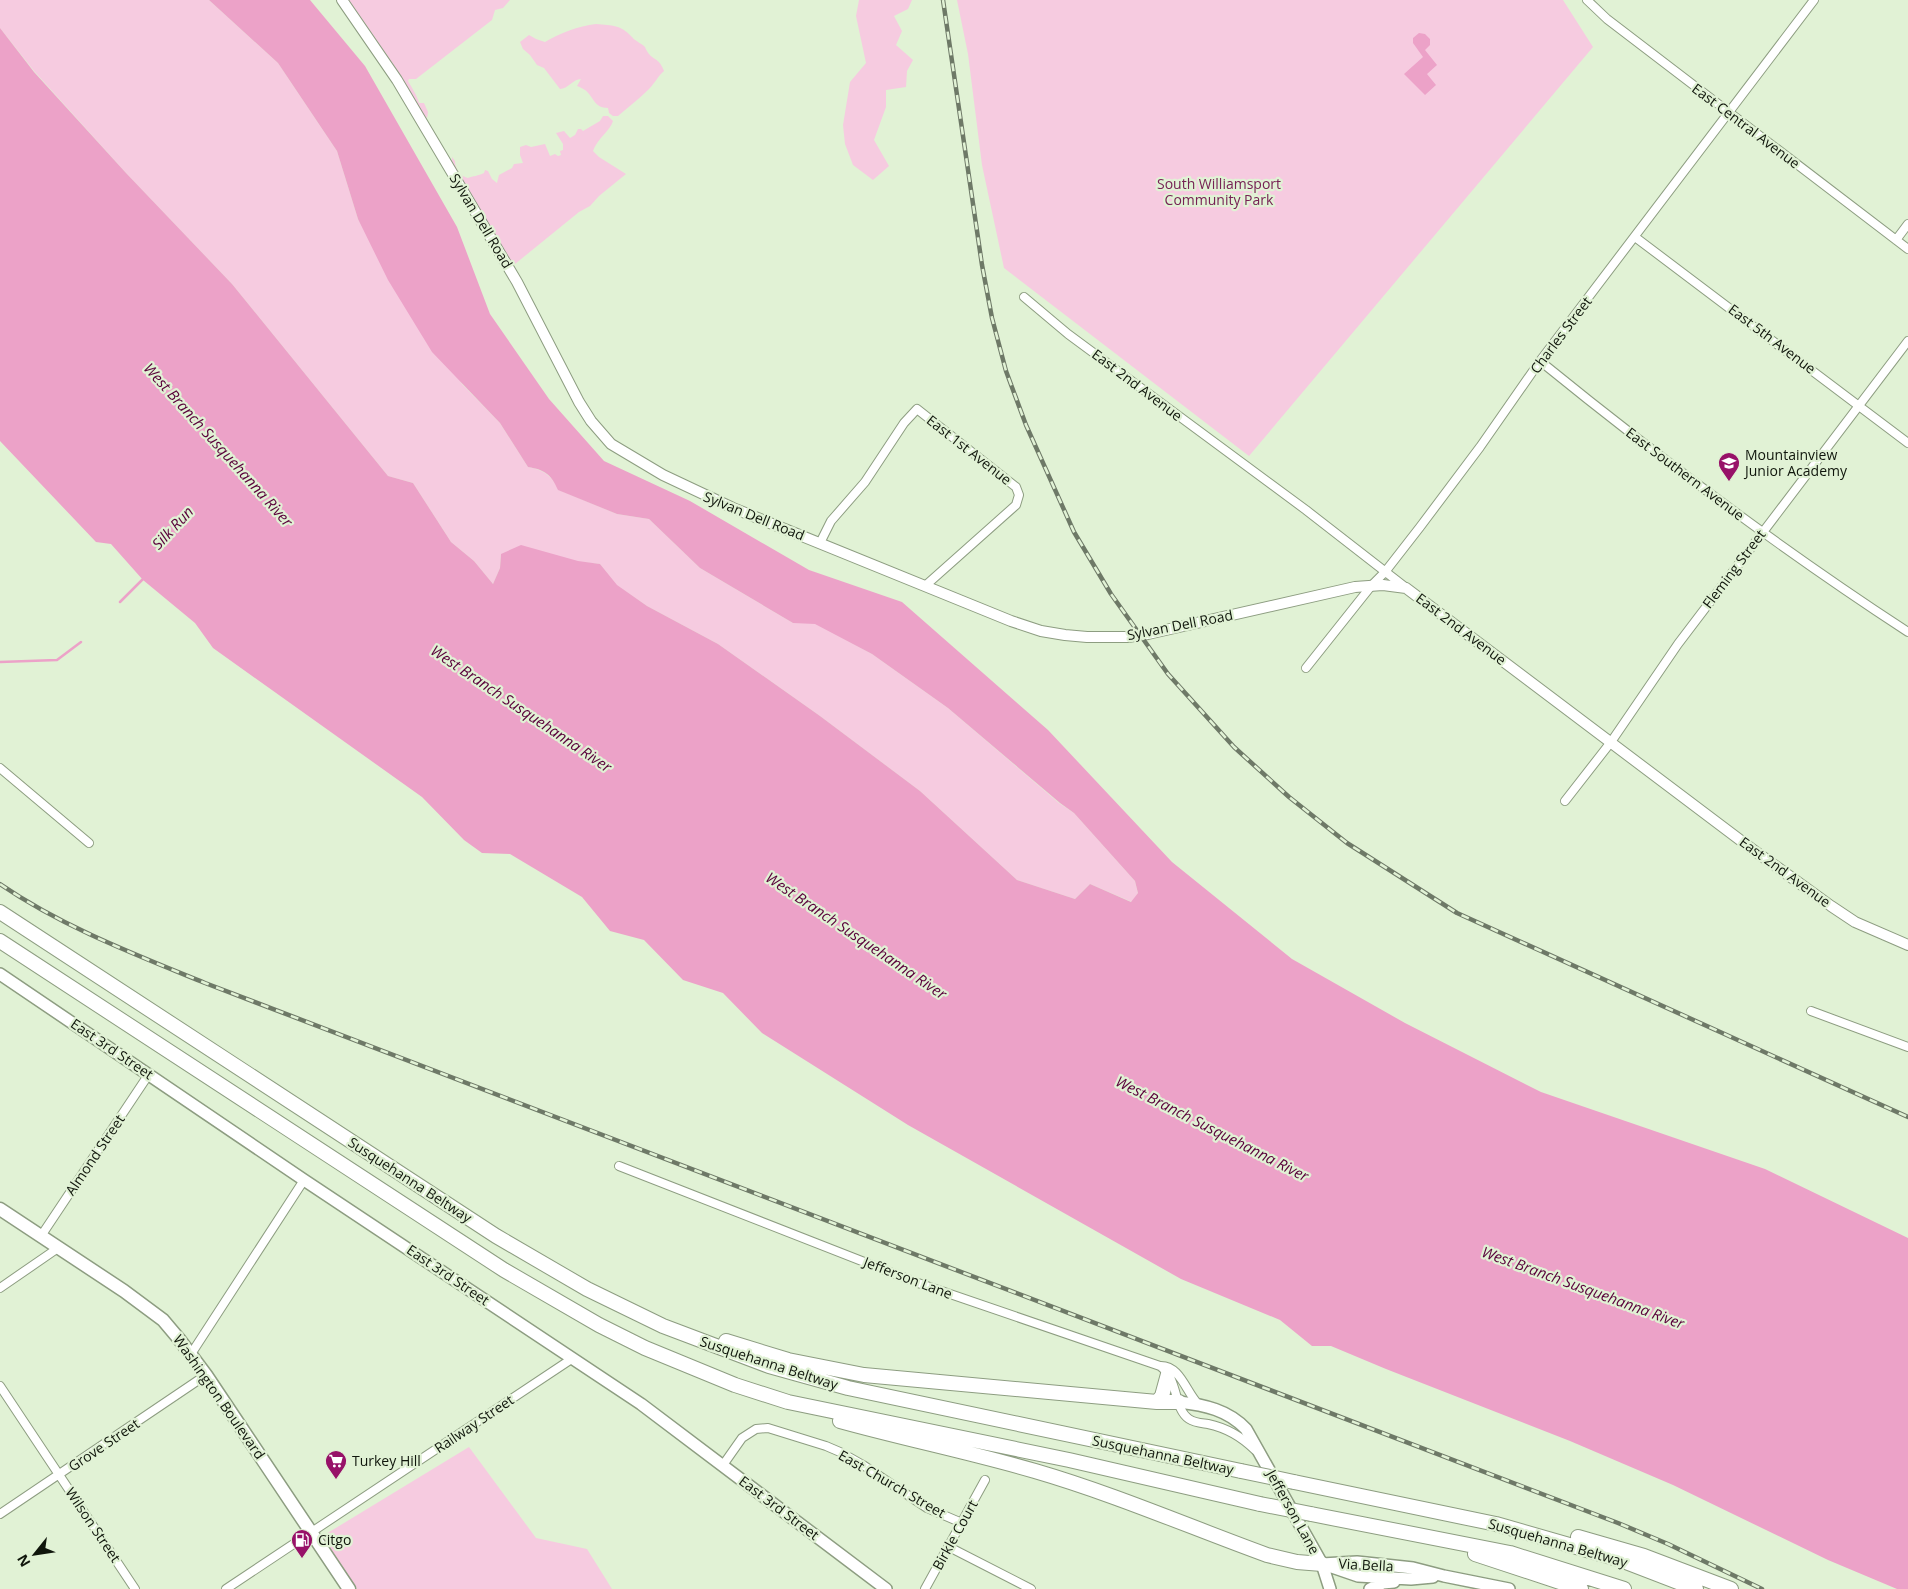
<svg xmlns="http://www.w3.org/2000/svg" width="1908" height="1589" font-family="'Open Sans',sans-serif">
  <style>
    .green { fill: #f6cbe0 }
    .water { fill: #eca2c8 }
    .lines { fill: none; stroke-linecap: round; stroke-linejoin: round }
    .stream { stroke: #eca2c8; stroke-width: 2.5 }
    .minor-casing { stroke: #8d9d81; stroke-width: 10 }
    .tertiary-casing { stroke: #8d9d81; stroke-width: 12 }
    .secondary-casing { stroke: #8d9d81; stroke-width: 14 }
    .primary-casing { stroke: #8d9d81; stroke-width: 15 }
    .motorway-casing { stroke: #8d9d81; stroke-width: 16 }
    .minor { stroke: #fff; stroke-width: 8 }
    .tertiary { stroke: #fff; stroke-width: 10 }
    .secondary { stroke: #fff; stroke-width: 11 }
    .primary { stroke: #fff; stroke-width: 12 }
    .motorway { stroke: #fff; stroke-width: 14 }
    .rail-casing { stroke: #6e7967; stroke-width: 4.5 }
    .rail { stroke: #e1f2d5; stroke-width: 2.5; stroke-dasharray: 8; stroke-linecap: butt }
    .motorway-bridge-casing { stroke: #8d9d81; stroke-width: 16; stroke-linecap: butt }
    .motorway-bridge { stroke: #fff; stroke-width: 14 }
    .labels { text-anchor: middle; stroke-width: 4.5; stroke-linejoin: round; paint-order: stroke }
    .street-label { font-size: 14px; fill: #10160c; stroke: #e1f2d5 }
    .park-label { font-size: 14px; fill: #762254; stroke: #e1f2d5 }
    .poi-label { font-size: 14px; fill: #10160c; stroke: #e1f2d5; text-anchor: start }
    .water-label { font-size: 15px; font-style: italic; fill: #59003a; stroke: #e1f2d5 }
  </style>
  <rect width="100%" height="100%" fill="#e1f2d5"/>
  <path class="green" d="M0 0H209L278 63 337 151 358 219 462 384 500 423 528 467C544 470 551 475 559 490L617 514 649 519 700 568 793 623H815L872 654 948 708 1059 803 1074 813 1135 881 1138 893 1132 902 1090 884 1075 899 1017 880 920 791 820 716 718 644 647 606 616 585 600 564 501 554 500 568 493 584 474 561 451 542 413 483 388 476 232 284 126 173 34 71 0 28Z
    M346 0H510L503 8 495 10 492 20 416 79H409L408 81C412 88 417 95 419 103H424L428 112 427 118 420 112Z
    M859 0H912L908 9 894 16 902 31 896 45 913 60 907 71 906 87 886 90V107L874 140 889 166 873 180 853 165 845 144 843 125 850 82 866 63 856 16Z
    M957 0H1563L1593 47 1249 456 1004 268 982 165 968 54Z
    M596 24C613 26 620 24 632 37 635 41 641 43 645 47 646 49 647 52 649 54 655 61 659 58 664 71 658 76 655 83 649 89 639 99 628 107 618 116H613L609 113 608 108C594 108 594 97 585 90 582 88 580 87 577 86L581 79C573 79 568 89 560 89L544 68 537 65 530 55 523 49 520 42 529 35 536 39 545 42C560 33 578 26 596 24Z
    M603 116H608L613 121C610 131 597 139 593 151L599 157 626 174 599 196 590 206 579 212 515 264H513L452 165V157L455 161C455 169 460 176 468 178 473 176 478 176 484 173L485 170 488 171 492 179 497 183 499 175 512 168 514 164 523 163 520 155V147L526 145 531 147 545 144 550 156 555 154 558 156 561 155 560 151 563 150V144L556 133 564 131 570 138 575 135 578 129H581L583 131 600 121Z
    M469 1447 536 1538 587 1549 612 1589H357L321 1537Z"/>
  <path class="water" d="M209 0H310L365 66 457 227 490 314 549 399 604 461 690 501 809 570 902 602 1048 730 1172 862 1292 959 1405 1023 1541 1092 1765 1169 1908 1238V1589H1897L1828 1560 1673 1485 1570 1441 1386 1369 1331 1346H1312L1280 1320 1181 1279 908 1125 762 1033 723 993 683 980 644 940 610 931 582 897 510 854 482 853 464 840 422 797 213 648 195 623 143 580 111 544 96 542 0 441V28L34 72 126 173 232 284 388 476 413 483 451 542 474 561 493 584 500 568 501 554 521 545 578 561 600 564 617 585 647 606 718 644 820 716 920 791 1017 880 1075 899 1090 884 1131 902 1138 893 1135 881 1074 813 1060 803 948 708 872 654 815 624 793 623 700 568 649 519 617 514 558 490C551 474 545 470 528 467L500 423 432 352 388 280 358 219 337 151 278 63Z
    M1419 33 1425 34 1430 39V45L1425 50 1437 65 1427 74 1436 85 1425 95 1404 74 1423 57 1413 43V38Z"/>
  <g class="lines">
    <path class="stream" d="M120 602 144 578
      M0 662 57 660 81 642"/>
    <g class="minor-casing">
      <path id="minor" d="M1587 0 1607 19 1908 249
        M1635 237 1908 443
        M1896 240 1908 224
        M1024 297 1068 334 1306 510 1405 587
        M1540 361C1658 457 1781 549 1908 632
        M820 543 831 521 865 482 904 423 917 409 1016 487 1019 495 1016 505 925 586
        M1306 668 1372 585 1385 572 1420 527 1480 447 1540 361 1814 0
        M0 768 89 843
        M1565 801 1611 742 1678 644 1908 341
        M1811 1011 1908 1047
        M619 1166 918 1283 1160 1366C1179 1379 1173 1408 1189 1419 1195 1423 1201 1423 1208 1424 1227 1428 1241 1436 1255 1450
        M41 1236 149 1074
        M0 1288 58 1248
        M191 1354 304 1180
        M1160 1366C1180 1365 1186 1392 1198 1404
        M0 1386 135 1589
        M723 1465 742 1438 756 1429 768 1428 826 1446 840 1452 863 1465 927 1508 962 1523
        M0 1514 206 1375
        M949 1547 1031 1589
        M226 1589 573 1358
        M925 1589 985 1480"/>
    </g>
    <g class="tertiary-casing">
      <path id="tertiary" d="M342 0 397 80 517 282 579 402 591 421 611 444 663 475 733 508 1011 621 1041 631 1065 635 1087 637H1128L1148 634 1355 587 1383 585 1406 588 1752 849 1831 906 1855 922 1908 945"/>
    </g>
    <g class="secondary-casing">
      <path id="secondary" d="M0 974 304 1180 641 1404 886 1589
        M1179 1402C1205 1405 1228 1410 1246 1429L1322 1564 1330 1589
        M1322 1564 1357 1562 1413 1568 1444 1576 1509 1589
        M1326 1565 1358 1576 1411 1579 1433 1577
        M1370 1589 1383 1583 1394 1582"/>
    </g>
    <g class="primary-casing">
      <path id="primary" d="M0 1209 124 1291 163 1320 179 1339 206 1375 349 1589"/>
    </g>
    <g class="motorway-casing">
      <path id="motorway" d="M0 912 496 1236 587 1289 663 1326 769 1366 848 1388 1241 1471
        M0 941 504 1270 599 1325 645 1348 735 1385 788 1402 1069 1460 1260 1504
        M726 1341 788 1360 864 1375 1157 1402H1179
        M1157 1402 1162 1396 1168 1374
        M840 1421C905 1439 970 1452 1035 1471 1114 1494 1190 1527 1267 1555L1297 1562 1322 1564
        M1294 1482 1496 1524 1618 1559 1696 1589
        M1311 1514 1510 1553 1624 1589
        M1578 1537 1644 1556 1731 1589
        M1475 1554 1581 1589"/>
    </g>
    <use href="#minor" class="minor"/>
    <use href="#tertiary" class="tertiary"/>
    <use href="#secondary" class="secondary"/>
    <use href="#primary" class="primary"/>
    <use href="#motorway" class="motorway"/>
    <g class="rail-casing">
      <path id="rail" d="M943 0 982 265 992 318 1006 371 1026 425 1074 532 1111 594 1168 674 1234 747 1289 797 1347 843 1457 913 1908 1117
        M0 884C63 927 134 954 205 983L1618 1523 1668 1544 1762 1589"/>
    </g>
    <use href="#rail" class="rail"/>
    <g class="motorway-bridge-casing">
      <path id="motorway-bridge" d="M1241 1471 1294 1482
        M1260 1504 1311 1514"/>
    </g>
    <use href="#motorway-bridge" class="motorway-bridge"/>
  </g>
  <defs>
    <g id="school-pin" transform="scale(1.125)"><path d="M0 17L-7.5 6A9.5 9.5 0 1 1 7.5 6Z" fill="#971168" stroke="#e1f2d5"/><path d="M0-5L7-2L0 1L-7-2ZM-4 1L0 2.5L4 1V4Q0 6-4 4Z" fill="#fff"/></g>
    <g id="supermarket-pin" transform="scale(1.125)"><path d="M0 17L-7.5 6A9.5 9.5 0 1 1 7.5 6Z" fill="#971168" stroke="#e1f2d5"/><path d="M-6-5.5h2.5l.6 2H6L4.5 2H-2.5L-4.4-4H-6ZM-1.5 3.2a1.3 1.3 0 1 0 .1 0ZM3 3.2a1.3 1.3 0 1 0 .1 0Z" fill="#fff"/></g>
    <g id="fuel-pin" transform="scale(1.125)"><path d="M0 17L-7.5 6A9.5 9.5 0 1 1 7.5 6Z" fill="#971168" stroke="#e1f2d5"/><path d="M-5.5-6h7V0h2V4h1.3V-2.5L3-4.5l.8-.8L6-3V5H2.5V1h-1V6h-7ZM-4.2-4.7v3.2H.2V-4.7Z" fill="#fff"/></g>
  </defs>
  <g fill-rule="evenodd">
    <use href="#school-pin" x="1729" y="463"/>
    <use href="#supermarket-pin" x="336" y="1461"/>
    <use href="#fuel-pin" x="302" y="1540"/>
  </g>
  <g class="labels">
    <g class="street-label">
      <text transform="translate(1746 126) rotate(37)" y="5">East Central Avenue</text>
      <text transform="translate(481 221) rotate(59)" y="5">Sylvan Dell Road</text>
      <text transform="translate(1561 335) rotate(-53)" y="5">Charles Street</text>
      <text transform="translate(1772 339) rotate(37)" y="5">East 5th Avenue</text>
      <text transform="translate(1137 385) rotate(37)" y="5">East 2nd Avenue</text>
      <text transform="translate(969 450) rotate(38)" y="5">East 1st Avenue</text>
      <text transform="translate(1685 474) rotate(37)" y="5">East Southern Avenue</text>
      <text transform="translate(754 516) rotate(22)" y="5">Sylvan Dell Road</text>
      <text transform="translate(1734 569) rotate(-53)" y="5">Fleming Street</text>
      <text transform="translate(1180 625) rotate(-11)" y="5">Sylvan Dell Road</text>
      <text transform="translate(1461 629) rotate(37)" y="5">East 2nd Avenue</text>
      <text transform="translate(1785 872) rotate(36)" y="5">East 2nd Avenue</text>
      <text transform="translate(112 1049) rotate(34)" y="5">East 3rd Street</text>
      <text transform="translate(95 1155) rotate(-56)" y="5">Almond Street</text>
      <text transform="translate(410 1180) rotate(33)" y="5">Susquehanna Beltway</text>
      <text transform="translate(448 1275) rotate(34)" y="5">East 3rd Street</text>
      <text transform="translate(908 1278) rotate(21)" y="5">Jefferson Lane</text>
      <text transform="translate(769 1363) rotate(18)" y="5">Susquehanna Beltway</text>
      <text transform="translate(219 1397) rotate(55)" y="5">Washington Boulevard</text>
      <text transform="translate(474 1424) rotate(-34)" y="5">Railway Street</text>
      <text transform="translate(104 1445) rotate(-34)" y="5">Grove Street</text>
      <text transform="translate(1163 1455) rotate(12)" y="5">Susquehanna Beltway</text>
      <text transform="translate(892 1484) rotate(30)" y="5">East Church Street</text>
      <text transform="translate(779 1508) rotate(37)" y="5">East 3rd Street</text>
      <text transform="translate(1293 1512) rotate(61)" y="5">Jefferson Lane</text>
      <text transform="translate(93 1525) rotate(56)" y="5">Wilson Street</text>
      <text transform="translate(955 1535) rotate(-61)" y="5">Birkle Court</text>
      <text transform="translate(1558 1543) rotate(16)" y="5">Susquehanna Beltway</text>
      <text transform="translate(1366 1565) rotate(3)" y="5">Via Bella</text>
    </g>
    <g class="park-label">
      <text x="1219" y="189">South Williamsport<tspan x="1219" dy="16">Community Park</tspan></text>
    </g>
    <g class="poi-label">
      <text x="1745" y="460">Mountainview<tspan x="1745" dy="16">Junior Academy</tspan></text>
      <text x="352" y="1466">Turkey Hill</text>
      <text x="318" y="1545">Citgo</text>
    </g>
    <g class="water-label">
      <text transform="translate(218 445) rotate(48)" y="5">West Branch Susquehanna River</text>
      <text transform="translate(173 528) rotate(-47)" y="5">Silk Run</text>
      <text transform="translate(521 709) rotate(34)" y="5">West Branch Susquehanna River</text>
      <text transform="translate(856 936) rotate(34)" y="5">West Branch Susquehanna River</text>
      <text transform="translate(1212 1129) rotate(27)" y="5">West Branch Susquehanna River</text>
      <text transform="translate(1583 1288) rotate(20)" y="5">West Branch Susquehanna River</text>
    </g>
  </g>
  <g transform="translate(35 1554) rotate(240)" stroke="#e1f2d5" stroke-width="4" paint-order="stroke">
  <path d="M0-4L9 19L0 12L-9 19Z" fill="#10160c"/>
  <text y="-8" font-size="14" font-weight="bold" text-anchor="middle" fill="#10160c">N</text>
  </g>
</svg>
